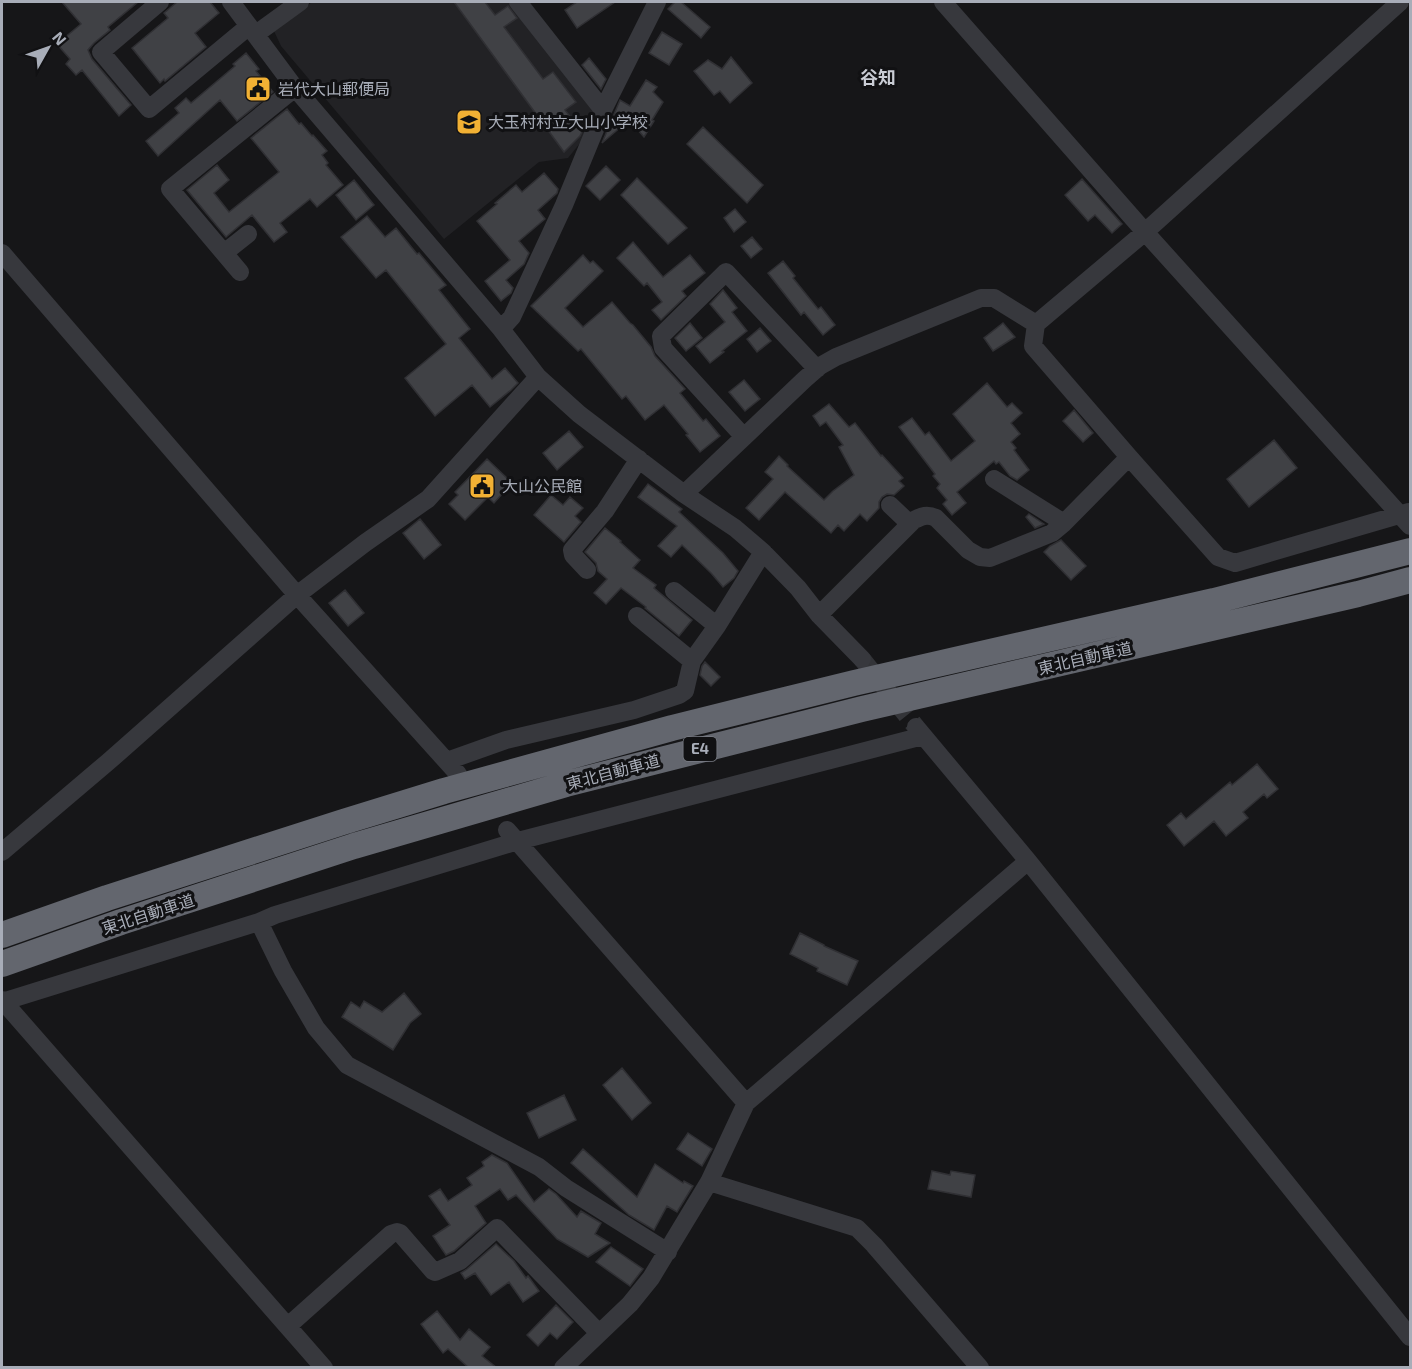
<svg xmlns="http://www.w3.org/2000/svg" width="1412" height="1369" font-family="'Exo 2','Noto Sans JP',sans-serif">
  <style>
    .built { fill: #222225 }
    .building { fill: #404145; stroke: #303034; stroke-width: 1.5 }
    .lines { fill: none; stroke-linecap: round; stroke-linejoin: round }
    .minor-tunnel { stroke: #333438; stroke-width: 18; stroke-dasharray: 18 9; stroke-linecap: butt }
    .minor { stroke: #37383d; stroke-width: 18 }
    .highway { stroke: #63666e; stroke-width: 26 }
    .labels { text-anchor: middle; stroke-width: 6; stroke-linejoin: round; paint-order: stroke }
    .shield { fill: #111113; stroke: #7b7e86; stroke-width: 1.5 }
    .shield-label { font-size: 15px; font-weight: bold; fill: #a8adb8 }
    .poi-label { font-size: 16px; fill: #a8adb8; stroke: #111113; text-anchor: start }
    .street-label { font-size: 16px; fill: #a8adb8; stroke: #111113 }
    .neighbourhood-label { font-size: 18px; font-weight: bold; fill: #c9ccd4; stroke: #111113 }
  </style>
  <rect width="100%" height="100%" fill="#161618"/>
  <path class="built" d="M312 2H511L595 111 589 132 568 158 539 162 444 239 281 46 274 31Z"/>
  <path class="building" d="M62 2H138L108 27 110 30 94 43 88 50 92 59 131 105 119 116 82 70 76 75 66 64 70 59 57 44 81 24Z
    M177 2H210L219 13 195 33 206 47 165 81 164 79 160 83 132 48 168 18 164 13Z
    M454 2H485L495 15 508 6 517 18 504 27 543 79 553 72 576 102 565 110 582 132 580 136 564 152Z
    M577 2H615L577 28 565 10Z
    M675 2H681L710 27 701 38 668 9Z
    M662 32 682 44 669 65 649 53Z
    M246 53 259 69 256 71 273 92 237 121 220 100 158 156 146 141 179 113 175 108 186 98 191 103 235 66 233 64Z
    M731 57 752 83 730 103 720 91 714 95 694 71 708 60 722 69Z
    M589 58 606 79 601 89 582 65Z
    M646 80 657 87 653 92 663 102 652 120 654 121 644 137 629 120 602 143 620 100 630 106Z
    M287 109 299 124 301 123 312 136 313 135 327 151 322 155 328 163 326 165 343 185 317 207 310 199 280 223 287 232 274 242 252 215 226 237 187 190 217 165 229 180 214 193 229 212 279 172 251 138Z
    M703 127 763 185 747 203 687 144Z
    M606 166 620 180 600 200 586 186Z
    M544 173 558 189 557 193 538 210 545 219 519 241 529 253 524 264 506 280 513 288 511 293 501 301 485 281 510 260 477 221 497 204 495 203 516 185 522 192Z
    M637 178 687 228 668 244 621 195Z
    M1082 179 1122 224 1112 233 1095 215 1088 221 1065 195Z
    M354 180 374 205 356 220 336 195Z
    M735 209 746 222 734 232 724 218Z
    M367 216 385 237 396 228 417 254 419 253 446 285 439 290 470 329 459 338 492 379 505 368 518 383 511 390 490 407 472 385 435 416 405 378 446 344 386 270 376 278 341 237Z
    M752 237 762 249 751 258 741 246Z
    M633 242 663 277 690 255 705 273 682 291 686 296 661 320 652 310 662 302 647 283 644 286 617 258Z
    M583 255 590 263 593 261 603 271 565 308 583 327 612 302 630 323 633 325 651 347 655 356 685 389 680 393 703 421 706 419 720 436 700 452 686 435 688 434 664 405 645 420 626 396 622 399 581 349 578 351 531 306Z
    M783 261 795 276 793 278 818 309 821 307 835 325 823 335 804 312 801 315 768 273Z
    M723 290 737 308 732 312 747 331 722 351 724 352 710 363 696 346 725 322 710 304Z
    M690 323 702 338 686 351 675 338Z
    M1003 323 1015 337 993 351 984 338Z
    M760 328 771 341 757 352 747 339Z
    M744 380 760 399 745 411 729 392Z
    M987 383 1007 407 1012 403 1022 413 1011 423 1020 434 1011 442 1016 448 1014 450 1029 470 1017 480 1010 476 999 462 996 464 994 461 957 492 966 503 952 515 943 504 947 500 937 488 940 484 933 476 935 474 899 427 912 418 925 435 929 432 951 461 975 441 953 414Z
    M829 404 849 427 855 423 881 456 882 455 903 478 899 481 904 486 894 495 887 494 882 497 879 502V508L867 521 860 514 844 531 838 525 831 533 785 492 759 520 746 508 773 479 765 472 779 456 788 465 787 466 824 500 833 491 854 475 839 447 843 445 826 422 820 426 813 416Z
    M1074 410 1093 433 1083 442 1063 421Z
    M569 431 583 447 557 470 543 453Z
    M1274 440 1297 468 1249 507 1227 479Z
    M487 459 512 483 494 503 488 497 465 520 449 504 458 495 455 492Z
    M648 484 682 509 679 512 723 553 738 571 734 578 723 587 711 573 682 545 671 557 658 546 677 526 638 497Z
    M551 495 563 505 570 497 583 508 575 516 581 522 564 542 534 515Z
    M1029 514 1044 524 1035 528 1026 517Z
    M420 519 441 545 424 559 403 533Z
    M605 528 621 541 620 542 640 560 633 568 656 585 654 588 692 620 679 636 645 608 646 607 621 588 606 604 594 593 607 579 598 571 596 563 585 552Z
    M1061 540 1086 566 1071 580 1044 552 1050 546Z
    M345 590 364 613 348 626 329 603Z
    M705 662 720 677 711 686 700 675 702 666Z
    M1257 764 1278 789 1267 798 1264 794 1243 812 1248 818 1226 836 1214 821 1184 846 1167 825 1181 813 1186 819 1230 782 1232 785Z
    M800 933 824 945V946L858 961 847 985 817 971 818 968 790 954Z
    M404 993 421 1014 410 1023 393 1050 342 1017 351 1002 360 1008 364 1001 382 1012Z
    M622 1068 651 1103 632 1120 603 1085Z
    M564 1095 576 1120 539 1138 527 1113Z
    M688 1133 712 1149 702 1166 677 1149Z
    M583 1149 637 1197 655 1164 683 1183 684 1181 693 1186 677 1212 667 1206 654 1230 629 1215 571 1163Z
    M492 1155 507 1163 534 1202 549 1189 556 1194 577 1217 581 1211 601 1223 595 1234 610 1243 588 1257 557 1239 516 1195 508 1200 500 1189 475 1206 486 1223 454 1251 446 1255 433 1236 450 1225 429 1196 440 1189 448 1201 472 1185 467 1178 484 1166 482 1162Z
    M932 1171 950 1175 951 1171 975 1175 971 1197 928 1189Z
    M496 1244 514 1261 526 1278 528 1276 539 1291 523 1302 509 1282 491 1295 475 1273 465 1279 461 1273 467 1269Z
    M611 1247 643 1269 630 1286 596 1262Z
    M556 1305 573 1322 557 1339 550 1333 538 1346 527 1335Z
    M437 1311 460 1340 469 1329 490 1347 482 1356 497 1368H469L448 1349 443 1353 421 1324Z"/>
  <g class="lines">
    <path class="minor-tunnel" d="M862 659 916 727"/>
    <path class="minor" d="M160 2 101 52 149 109 249 26
      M231 2 295 88 501 329 538 377 579 414 684 494 735 528 763 552 798 588 819 615 862 659
      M518 2 603 110
      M943 2 1145 232 1410 526
      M256 34 300 2
      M2 253 297 595 458 774
      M224 253 248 234
      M240 272 170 189 295 88
      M1036 324 1033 346 1129 457 1218 557 1235 563 1409 512
      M501 329 512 317 564 205 603 110 657 2
      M744 437 663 348 661 336 726 272 817 369
      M994 479 1064 523
      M684 494 805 379 820 366 836 357 981 298H994L1036 324 1145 232 1400 2
      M890 505 910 524
      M587 570 573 555 572 550 605 511 639 459
      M674 591 717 626
      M819 615 914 520C922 516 927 514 936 518L968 550 980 557 990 558 1052 533 1064 523 1129 457
      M637 616 692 661
      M916 727 1028 861 1410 1337
      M447 761 506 740 634 710 679 695 685 691 692 661 717 626 763 552
      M507 830 746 1103
      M2 852 108 762 297 595 365 543 428 499 538 377
      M259 922 275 915 518 841 923 736
      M2 1000 324 1368
      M2 1002 259 922 283 971 316 1028 347 1065 539 1167 566 1188 668 1252
      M709 1182 857 1228 874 1245 980 1368
      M288 1326 391 1234 397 1232 400 1233 433 1271 435 1272 460 1261 497 1228 599 1333
      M563 1368 630 1304 651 1278 709 1182 746 1103 1028 861"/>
    <path class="highway" d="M2 935 107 898 343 822 444 791 672 728 854 683 1214 601 1410 551
      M2 964 121 922 354 846 566 784 862 709 1358 594 1410 580"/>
  </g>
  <defs>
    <g id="civic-square" transform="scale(1.35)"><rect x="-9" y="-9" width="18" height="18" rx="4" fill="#f2b134" stroke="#111113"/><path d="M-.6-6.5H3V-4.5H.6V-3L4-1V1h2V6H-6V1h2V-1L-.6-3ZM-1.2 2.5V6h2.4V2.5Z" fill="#111"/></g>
    <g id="school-square" transform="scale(1.35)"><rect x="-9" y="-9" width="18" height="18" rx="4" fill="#f2b134" stroke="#111113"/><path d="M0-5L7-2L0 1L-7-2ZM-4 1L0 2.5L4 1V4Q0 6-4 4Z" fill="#111"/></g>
  </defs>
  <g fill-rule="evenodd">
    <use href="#civic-square" x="258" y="89"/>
    <use href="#school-square" x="469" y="122"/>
    <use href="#civic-square" x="482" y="486"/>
  </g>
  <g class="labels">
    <rect class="shield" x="683.5" y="737" width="33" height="24" rx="4.5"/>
    <g class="shield-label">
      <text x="700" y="754">E4</text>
    </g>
    <g class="poi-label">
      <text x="278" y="95">岩代大山郵便局</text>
      <text x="488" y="128">大玉村村立大山小学校</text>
      <text x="502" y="492">大山公民館</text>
    </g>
    <g class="street-label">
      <text transform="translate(1085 658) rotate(-13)" y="6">東北自動車道</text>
      <text transform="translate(613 772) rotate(-15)" y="6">東北自動車道</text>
      <text transform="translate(148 914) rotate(-18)" y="6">東北自動車道</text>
    </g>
    <g class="neighbourhood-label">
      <text x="878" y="84">谷知</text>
    </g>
  </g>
  <rect width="1412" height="1369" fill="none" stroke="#a8adb8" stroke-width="6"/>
  <g transform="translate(48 48) rotate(50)" stroke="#111113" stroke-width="4.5" paint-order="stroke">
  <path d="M0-4.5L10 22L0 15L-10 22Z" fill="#a8adb8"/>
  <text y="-9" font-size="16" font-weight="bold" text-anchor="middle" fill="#a8adb8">N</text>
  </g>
</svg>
